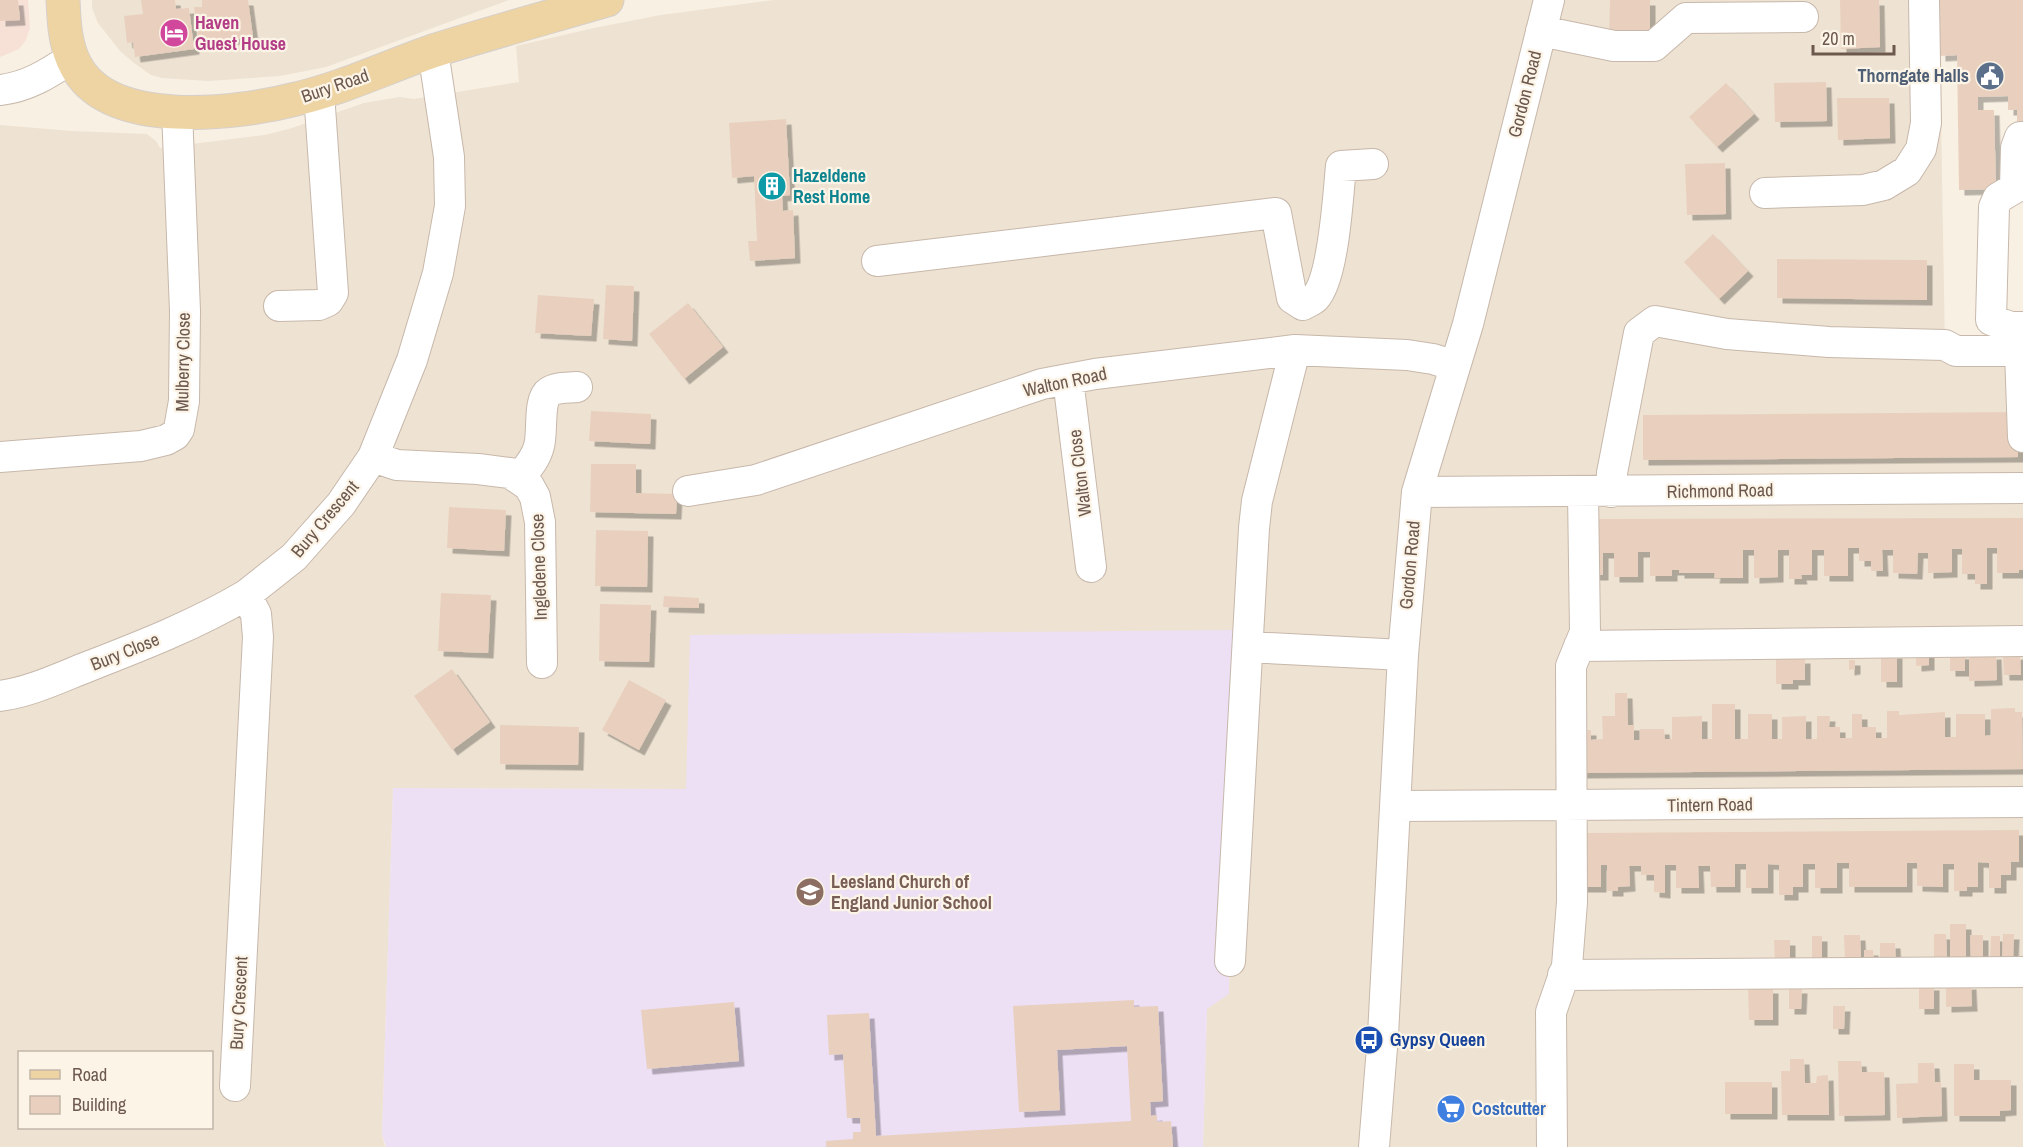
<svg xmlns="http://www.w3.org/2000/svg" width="2023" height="1147" font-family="'Archivo Narrow',sans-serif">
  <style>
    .residential { fill: #eee2d2; fill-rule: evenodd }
    .commercial { fill: #f7e1d7 }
    .education { fill: #eddff4 }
    .building { fill: #e9d0be; filter: url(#shadow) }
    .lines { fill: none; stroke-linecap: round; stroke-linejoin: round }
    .minor-casing { stroke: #c7b8ab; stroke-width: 32 }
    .major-casing { stroke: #d6d0cd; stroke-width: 35 }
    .minor { stroke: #fff; stroke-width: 30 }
    .major { stroke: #eed4a3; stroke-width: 33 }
    .labels { text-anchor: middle; stroke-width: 4.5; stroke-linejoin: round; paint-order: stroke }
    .hotel-label { font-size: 18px; font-weight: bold; fill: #b23c85; stroke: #fcf4e7; text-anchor: start }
    .service-label { font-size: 18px; font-weight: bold; fill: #4e5e75; stroke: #fcf4e7; text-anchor: end }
    .street-label { font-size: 18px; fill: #6c584c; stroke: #fcf4e7 }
    .culture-label { font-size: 18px; font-weight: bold; fill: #0d838f; stroke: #fcf4e7; text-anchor: start }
    .education-label { font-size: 18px; font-weight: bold; fill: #785e54; stroke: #fcf4e7; text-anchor: start }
    .transit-label { font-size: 18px; font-weight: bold; fill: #164399; stroke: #fcf4e7; text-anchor: start }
    .shop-label { font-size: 18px; font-weight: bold; fill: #366cbe; stroke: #fcf4e7; text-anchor: start }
  </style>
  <defs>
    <filter id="shadow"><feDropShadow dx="5.5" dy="5.5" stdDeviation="0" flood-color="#0004"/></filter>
  </defs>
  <rect width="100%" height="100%" fill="#f8f0e2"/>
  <path class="residential" d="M92 0H509L326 67 280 76 208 81 162 78 151 75 134 63 120 51 98 23 92 8Z
    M774 0H1939L1945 349 2023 345V1147H1203L1207 1008 1229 994 1234 630 686 789 393 788 382 1134 385 1147H0V125L71 131 147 134 156 141 160 148 265 135 289 129 364 103 399 97 414 99 519 82 516 46 594 28 661 15ZM20 1052H212V1128H20Z"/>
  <path class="commercial" d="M0 0H28L30 28 26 40 19 49 0 57Z"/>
  <path class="education" d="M1234 630 1229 994 1207 1009 1203 1147H386L382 1134 393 788 686 789 690 635Z"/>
  <path class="building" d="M0 0H18L20 20 0 21Z
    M141 0H175L176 9 189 8 194 49 135 57 133 42 127 43 124 16 143 14Z
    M202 0H248L253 37 199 43 194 7H202Z
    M1610 0H1650V36H1609Z
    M1840 0H1879L1880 47 1841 49Z
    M1939 0H2023V123H2017V110H2008V96L1978 97V110H1994L1996 189 1959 190 1957 55 1940 56Z
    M1826 82 1827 121 1775 122 1774 83Z
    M1726 83 1754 114 1717 147 1689 117Z
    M1837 98H1889L1890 138 1838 140Z
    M786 119 790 195 782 196 783 211 793 210 795 258 750 261 748 241H757L754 176 732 178 729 123Z
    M1725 163 1726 214 1687 215 1685 164Z
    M1713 234 1748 271 1719 299 1684 262Z
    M1777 259 1927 260V300L1777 298Z
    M606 285 634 286 632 341 603 339Z
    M538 295 594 299 591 336 535 333Z
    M688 303 723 347 684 379 649 334Z
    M591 411 651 414 650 444 589 441Z
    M2018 412V457L1643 460V415Z
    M591 464H636V493L677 494 676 514 590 512Z
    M449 507 506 510 504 551 447 548Z
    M2023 518V570H2019V573H1997V548H1987V584H1975V574H1962V549H1952V572L1928 573V553H1918L1917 574 1893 573V550H1882L1883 571H1871V561H1859V548H1848V576H1824V550H1812V575H1801L1802 579H1789V550H1778V577L1754 578V550H1743V578H1714L1715 573H1679V570H1672V576H1650V552H1638V577H1614V553H1603V575H1592V519Z
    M596 530 648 531 647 587 595 586Z
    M441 593 491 595 488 653 438 651Z
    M664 596 699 598V608L663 607Z
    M600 604 651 605 649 662 599 661Z
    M1916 652H1929V665L1916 666Z
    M1881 653H1897V682H1881Z
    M1950 653 1965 654V671H1950Z
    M1996 654 1997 680 1969 681V655Z
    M2020 654 2021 675H2004L2003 655Z
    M1805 658V680H1793V684H1776V659Z
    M1849 660H1855V669L1849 670Z
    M452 669 490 722 452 750 414 696Z
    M629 680 666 700 639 750 602 730Z
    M1615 693H1627L1628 725H1634V740H1640V729H1664L1665 739H1672V717L1702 716V739H1712V704H1735V739H1748V714H1772V739H1782V717L1806 716V739H1817V716H1830L1829 727H1840V738H1852V714H1862V727H1876V738H1887V711H1899V715L1945 712V737H1956V714H1985V736L1991 735V709L2015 708V712H2022L2023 769 1578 773 1577 730H1591V740L1603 739 1602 716H1615Z
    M500 725 579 727 578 765 500 764Z
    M2019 830V862H2011V875H2001V888H1989V863L1978 862V887H1967V891H1954V864H1943V887L1917 886V863H1907V887H1849V863H1837V888H1815V864H1803V887H1793V895H1779V865L1768 864V888H1746V864H1735V887H1711L1710 866H1698L1699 888H1676V865H1665V893L1654 892V875H1641V866H1629L1630 886 1618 887V891H1607V865H1601V887H1580L1579 833Z
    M1950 924H1966V960H1950Z
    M1934 934H1946L1947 958H1934Z
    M2003 934H2014L2013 958H2002Z
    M1844 935H1860L1861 959H1845Z
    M1970 935H1983V960L1971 961Z
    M1812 936H1822V959H1812Z
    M1991 936H2000V959H1990Z
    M1774 940H1790V963H1775Z
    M1880 943H1895L1896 966H1880Z
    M1864 950H1873L1874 967 1864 968Z
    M1971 984 1972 1006 1946 1007V985Z
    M1919 985H1934V1009H1919Z
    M1748 988H1773V1020H1749Z
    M1789 988H1802L1801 1009H1789Z
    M1134 1000V1007L1158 1006 1163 1101 1150 1102 1151 1116 1157 1115V1122L1171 1121 1173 1147H826V1141L853 1139V1132H861L860 1118H847L843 1054 829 1055 827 1015 869 1013 876 1136 1131 1121 1127 1046 1057 1050 1060 1110 1019 1112 1013 1006Z
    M734 1002 739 1061 647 1069 641 1010Z
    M1833 1006H1845L1844 1029H1833Z
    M1790 1059H1804L1805 1083H1816L1817 1076 1828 1075 1829 1115H1782L1781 1071H1790Z
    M1838 1061H1861L1862 1072H1884L1885 1115 1839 1116Z
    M1918 1063H1934L1935 1082H1941L1942 1116 1897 1118 1896 1084 1918 1083Z
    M1954 1064H1974V1080H2011V1110L2000 1111V1116H1954Z
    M1725 1082H1772V1114H1725Z"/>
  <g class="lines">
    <g class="minor-casing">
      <path id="minor" d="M1541 31 1614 46H1654L1686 18 1803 17
        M0 90C28 87 49 73 72 58
        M2023 137H2020L2016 148 2015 188 1998 198 1994 207 1991 320 2011 327H2023
        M1765 193 1863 190 1884 185 1907 171 1921 149 1926 123 1924 0
        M877 261 1276 213 1292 298 1303 305
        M1303 305C1306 303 1312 301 1315 298 1334 278 1338 195 1341 166L1373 164
        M279 306 319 305 328 301 333 293 319 93
        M1068 379 1091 567
        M0 457 141 446 166 440 175 435 179 429 184 401 185 311 177 111
        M373 457 397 465 478 469 510 473 529 486 535 497 540 522 542 663
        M519 478C527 468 536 459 539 446 543 433 538 399 549 392 556 387 568 388 577 387
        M688 491 756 480 1042 384 1095 374 1295 350 1407 355 1433 359 1455 366
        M1417 492 2023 488
        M1611 492 1612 473 1639 333 1655 321 1727 334 1829 342 1945 345 1956 351H2020L2023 437
        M1579 646 2023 641
        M1248 647 1403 655
        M0 696C30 692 59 678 87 667 141 646 195 625 246 595
        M1396 806 2023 802
        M1230 961 1254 528 1257 501 1295 350
        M1563 975 2023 972
        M235 1086 258 637 256 614 246 595 294 557 341 504 373 457 412 360 438 273 450 206 449 157 433 51
        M1374 1147 1383 1035 1403 655 1417 492 1468 324 1549 0
        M1552 1147 1551 1012 1567 966 1572 902 1571 666 1585 632 1583 492"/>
    </g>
    <g class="major-casing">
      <path id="major" d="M63 0C64 23 65 46 76 66 110 130 238 114 296 99 343 88 387 67 433 51 490 33 549 17 607 0"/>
    </g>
    <use href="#minor" class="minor"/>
    <use href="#major" class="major"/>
  </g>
  <defs>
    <g id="hotel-disc" transform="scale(1.5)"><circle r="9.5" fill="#d1479c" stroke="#fcf4e7"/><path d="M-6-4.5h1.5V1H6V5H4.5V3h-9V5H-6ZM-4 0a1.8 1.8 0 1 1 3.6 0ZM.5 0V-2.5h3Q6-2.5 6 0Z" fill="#fff"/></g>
    <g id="civic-disc" transform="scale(1.5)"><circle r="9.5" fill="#5c6f8a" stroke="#fcf4e7"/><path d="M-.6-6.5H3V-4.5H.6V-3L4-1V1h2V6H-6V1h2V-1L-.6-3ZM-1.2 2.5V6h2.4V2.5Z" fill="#fff"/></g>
    <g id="building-disc" transform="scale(1.5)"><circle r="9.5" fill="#0f9aa8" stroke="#fcf4e7"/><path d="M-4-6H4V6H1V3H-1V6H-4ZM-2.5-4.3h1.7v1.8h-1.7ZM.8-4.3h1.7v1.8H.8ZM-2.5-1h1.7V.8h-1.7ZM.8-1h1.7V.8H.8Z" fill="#fff"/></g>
    <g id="school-disc" transform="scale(1.5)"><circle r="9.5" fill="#8d6e63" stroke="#fcf4e7"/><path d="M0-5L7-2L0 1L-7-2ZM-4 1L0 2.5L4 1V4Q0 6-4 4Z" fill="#fff"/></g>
    <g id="bus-disc" transform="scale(1.5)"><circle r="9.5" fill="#1a4fb4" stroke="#fcf4e7"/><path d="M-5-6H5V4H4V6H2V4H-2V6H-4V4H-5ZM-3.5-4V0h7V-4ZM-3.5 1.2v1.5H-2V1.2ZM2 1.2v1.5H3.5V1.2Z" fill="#fff"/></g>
    <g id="supermarket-disc" transform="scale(1.5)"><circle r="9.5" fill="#3f7fe0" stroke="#fcf4e7"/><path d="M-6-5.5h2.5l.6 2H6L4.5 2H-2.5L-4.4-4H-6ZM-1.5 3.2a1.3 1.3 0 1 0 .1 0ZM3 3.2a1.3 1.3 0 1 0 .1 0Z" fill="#fff"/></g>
  </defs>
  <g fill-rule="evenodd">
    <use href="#hotel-disc" x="174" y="33"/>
    <use href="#civic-disc" x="1990" y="76"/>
    <use href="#building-disc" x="772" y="186"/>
    <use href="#school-disc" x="810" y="892"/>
    <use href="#bus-disc" x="1369" y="1040"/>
    <use href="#supermarket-disc" x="1451" y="1109"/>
  </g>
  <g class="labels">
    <g class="hotel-label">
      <text x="195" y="29">Haven<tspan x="195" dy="21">Guest House</tspan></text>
    </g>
    <g class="service-label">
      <text x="1969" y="82">Thorngate Halls</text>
    </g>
    <g class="street-label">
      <text transform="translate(335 86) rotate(-19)" y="6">Bury Road</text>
      <text transform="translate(1525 94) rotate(-76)" y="6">Gordon Road</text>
      <text transform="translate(183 362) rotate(-89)" y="6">Mulberry Close</text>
      <text transform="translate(1065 382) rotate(-12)" y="6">Walton Road</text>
      <text transform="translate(1080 473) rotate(-97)" y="6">Walton Close</text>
      <text transform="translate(1720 491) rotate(-1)" y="6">Richmond Road</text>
      <text transform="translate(325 519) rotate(-50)" y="6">Bury Crescent</text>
      <text transform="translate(1410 565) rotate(-85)" y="6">Gordon Road</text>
      <text transform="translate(539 567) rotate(-92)" y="6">Ingledene Close</text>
      <text transform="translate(125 652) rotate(-22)" y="6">Bury Close</text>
      <text transform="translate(1710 805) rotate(-1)" y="6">Tintern Road</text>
      <text transform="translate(239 1003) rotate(-87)" y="6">Bury Crescent</text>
    </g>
    <g class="culture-label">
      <text x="793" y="182">Hazeldene<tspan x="793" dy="21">Rest Home</tspan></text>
    </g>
    <g class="education-label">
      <text x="831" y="888">Leesland Church of<tspan x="831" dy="21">England Junior School</tspan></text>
    </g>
    <g class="transit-label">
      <text x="1390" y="1046">Gypsy Queen</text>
    </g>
    <g class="shop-label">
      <text x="1472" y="1115">Costcutter</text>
    </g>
  </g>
  <rect x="18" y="1051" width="195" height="78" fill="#fcf4e7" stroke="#c2b6a9" stroke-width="1.5"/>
  <rect x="30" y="1070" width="30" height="9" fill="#eed4a3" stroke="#c2b6a9" stroke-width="1.5"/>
  <text x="72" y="1081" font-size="18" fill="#6c584c">Road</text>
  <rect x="30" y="1096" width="30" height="18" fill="#e9d0be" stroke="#c2b6a9" stroke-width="1.5"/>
  <text x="72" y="1111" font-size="18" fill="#6c584c">Building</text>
  <path d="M1813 45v9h81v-9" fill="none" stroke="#6c584c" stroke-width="3"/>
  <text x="1822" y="45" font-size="18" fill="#6c584c" stroke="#fcf4e7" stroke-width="4.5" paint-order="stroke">20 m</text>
</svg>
